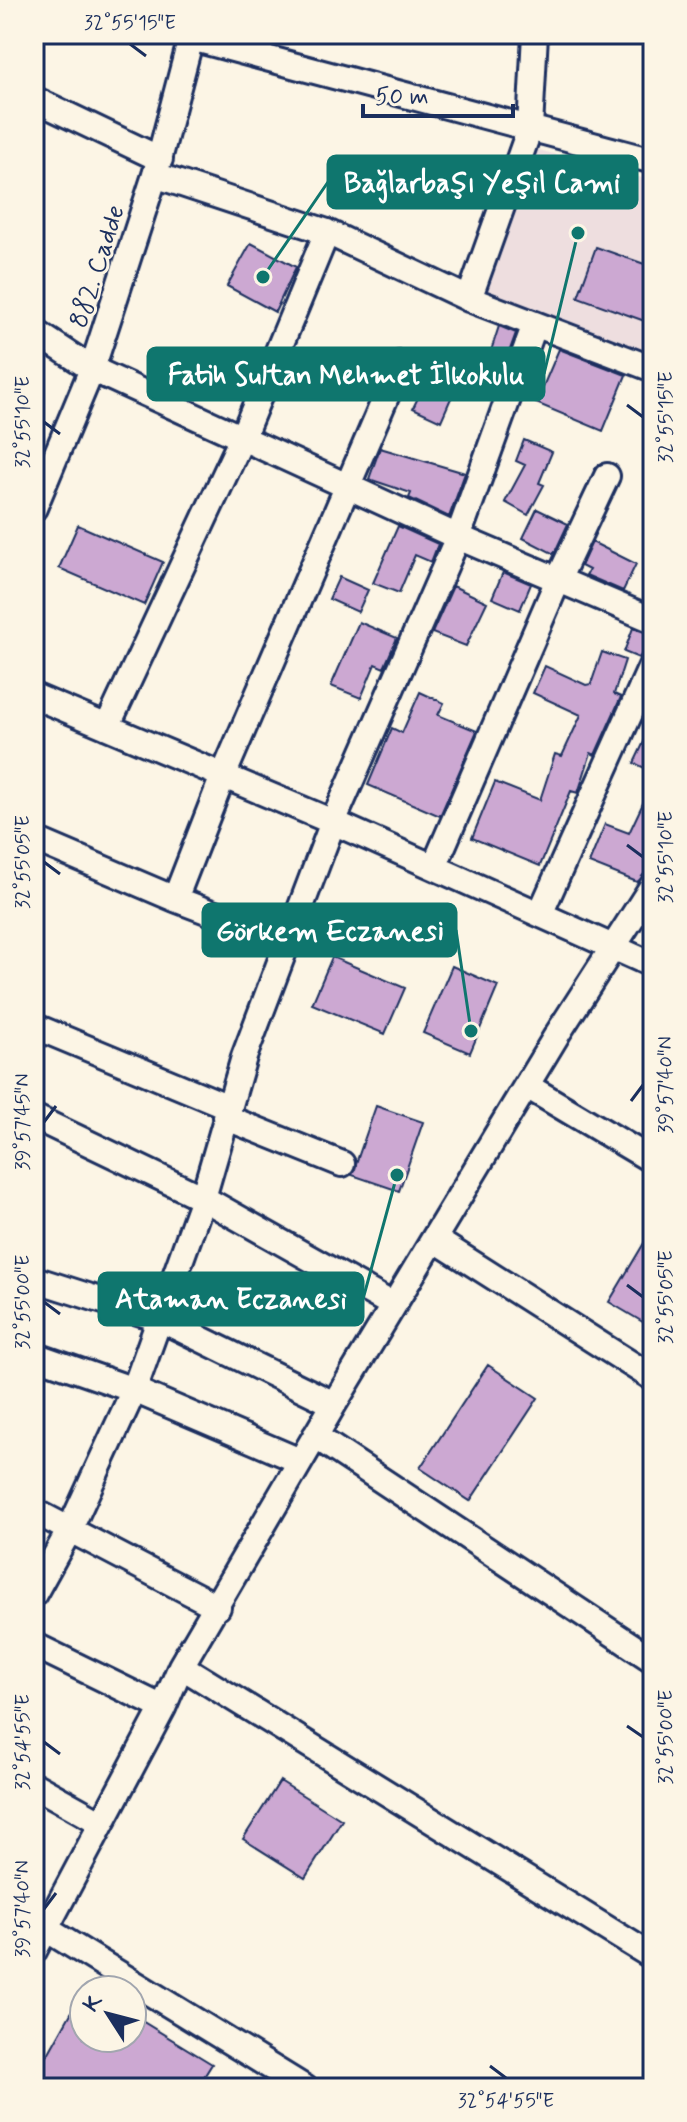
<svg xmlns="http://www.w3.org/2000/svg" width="687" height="2122" font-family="Mynerve,sans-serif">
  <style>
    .built { fill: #eededf }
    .building { fill: #cca8d2; stroke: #1b2f5e; stroke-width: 2 }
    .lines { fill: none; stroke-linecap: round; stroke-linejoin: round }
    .minor-casing { stroke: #1b2f5e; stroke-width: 30 }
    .minor { stroke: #fcf5e5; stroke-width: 24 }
    .ticks { fill: none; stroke: #1b2f5e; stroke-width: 3 }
    .labels { text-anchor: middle; stroke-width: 6; stroke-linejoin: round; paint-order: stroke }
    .street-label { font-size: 26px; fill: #1b2f5e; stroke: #fcf5e5 }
    .leader { fill: none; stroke: #0f766e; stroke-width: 3 }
    .callout-dot { fill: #0f766e; stroke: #fcf5e5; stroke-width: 3 }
    .callout { fill: #0f766e; stroke: #0f766e; stroke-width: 3 }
    .callout-label { font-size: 28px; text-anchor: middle; font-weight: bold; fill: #fff }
    .neatline { fill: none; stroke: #1b2f5e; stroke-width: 3 }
    .ticks-label { font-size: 20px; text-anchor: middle; fill: #1b2f5e }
  </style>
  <rect width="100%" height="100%" fill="#fcf5e5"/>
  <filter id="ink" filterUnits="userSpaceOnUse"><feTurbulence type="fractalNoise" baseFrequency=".0125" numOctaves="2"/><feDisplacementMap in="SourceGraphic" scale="16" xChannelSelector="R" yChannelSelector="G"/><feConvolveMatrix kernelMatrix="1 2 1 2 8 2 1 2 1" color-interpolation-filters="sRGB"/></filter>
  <g filter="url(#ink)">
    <path class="built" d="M539 150 653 181V357L493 296 485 286 530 158Z"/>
    <path class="building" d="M251 243 296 267 275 312 227 286Z
      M596 247 653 267V324L578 297Z
      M499 326 516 333 495 391 480 385Z
      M559 349 626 375 603 431 536 403Z
      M428 377 455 389 441 421 413 408Z
      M524 440 552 452 539 483 544 485 528 515 505 502 525 465 516 461Z
      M380 448 465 473 449 517 409 498 411 493 369 479Z
      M537 509 568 524 554 554 523 538Z
      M78 525 163 562 144 605 59 568Z
      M398 526 438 544 431 562 415 555 399 593 373 583Z
      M592 542 636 564 623 591 586 575 589 570 581 566Z
      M503 572 531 584 520 610 492 598Z
      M339 577 368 590 358 612 329 599Z
      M453 586 487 602 466 646 432 633Z
      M359 622 397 638 384 668 375 664 361 698 331 686Z
      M633 628 653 635 651 647 639 658 624 652Z
      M602 652 625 660 614 694 621 697 595 755 591 753 578 793 571 791 540 866 472 838 495 782 540 800 555 754 562 756 581 715 533 693 545 666 586 685 591 684Z
      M420 692 444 703 438 715 477 731 440 816 368 785 392 728 402 733Z
      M653 723V772L634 763Z
      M653 782 651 871 637 882 589 863 605 824 629 833Z
      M332 957 405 988 385 1034 312 1004Z
      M452 966 498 986 470 1053 423 1033Z
      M376 1106 423 1122 399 1191 352 1175Z
      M653 1228V1328L609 1302Z
      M488 1365 538 1398 470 1501 420 1468Z
      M280 1781 342 1820 305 1878 243 1839Z
      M84 1990V2038H132V2015L212 2064 197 2088H34V2079Z"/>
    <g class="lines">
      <g class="minor-casing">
        <path id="minor" d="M191 38 653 161
          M34 99 160 159
          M155 175 327 232 469 299 653 369
          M469 299 530 128 535 34
          M34 331 92 369 458 537 653 620
          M34 508 92 369 155 175 192 34
          M34 696 333 822 653 965
          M107 727 242 438 327 232
          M34 839 175 899 288 942
          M434 867 558 580 607 476
          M175 899 223 776 400 364
          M540 914 653 662
          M34 1026 229 1107
          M527 1086 653 1161
          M34 1117 203 1198 393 1305
          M225 1117 342 1164
          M434 1239 653 1378
          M34 1279 160 1319 334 1404
          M34 1355 134 1390 300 1461
          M315 1436 653 1660
          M34 1511 218 1607
          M34 1594 69 1531 134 1390 203 1198 244 1057 333 822 458 537 535 324
          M34 1645 163 1708
          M181 1666 653 1957
          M34 1785 102 1823
          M46 1929 305 2088
          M34 1951 163 1708 181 1666 334 1404 558 1033 653 885"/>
      </g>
      <use href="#minor" class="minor"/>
    </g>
  </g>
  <path class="ticks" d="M130 44 146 56M627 405 643 417M44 422 60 434M627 845 643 857M44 862 60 874M631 1101 643 1085M44 1122 56 1106M627 1285 643 1297M44 1302 60 1314M627 1726 643 1737M44 1742 60 1754M44 1909 56 1893M490 2066 506 2078"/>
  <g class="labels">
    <g class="street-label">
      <text transform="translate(96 266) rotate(-72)" y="9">882. Cadde</text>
    </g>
  </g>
  <path class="leader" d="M263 277L328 182M578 233L544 374M471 1031L456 930M397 1175L363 1299"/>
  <g class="callout-dot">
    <circle cx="263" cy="277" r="8"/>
    <circle cx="578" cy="233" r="8"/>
    <circle cx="471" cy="1031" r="8"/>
    <circle cx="397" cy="1175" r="8"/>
  </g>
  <g class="callout">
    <rect x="328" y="156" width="309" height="52" rx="8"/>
    <rect x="148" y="348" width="396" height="52" rx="8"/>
    <rect x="203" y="904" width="253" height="52" rx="8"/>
    <rect x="99" y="1273" width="264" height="52" rx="8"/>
  </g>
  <g class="callout-label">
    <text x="482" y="192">Bağlarbaşı Yeşil Cami</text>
    <text x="346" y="384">Fatih Sultan Mehmet İlkokulu</text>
    <text x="330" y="940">Görkem Eczanesi</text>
    <text x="231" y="1308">Ataman Eczanesi</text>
  </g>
  <rect width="687" height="2122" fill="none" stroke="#fcf5e5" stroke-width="88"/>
  <g transform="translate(108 2014) rotate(306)"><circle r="38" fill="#fcf5e5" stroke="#a2a6af" stroke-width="2"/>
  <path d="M0-6L14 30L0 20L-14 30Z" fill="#1b2f5e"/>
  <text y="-12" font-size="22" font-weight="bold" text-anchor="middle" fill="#1b2f5e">K</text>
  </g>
  <path d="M363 104v12h150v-12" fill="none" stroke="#1b2f5e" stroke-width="4"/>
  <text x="375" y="104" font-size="24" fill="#1b2f5e" stroke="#fcf5e5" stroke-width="6" paint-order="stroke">50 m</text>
  <rect x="44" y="44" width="599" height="2034" class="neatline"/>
  <g class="ticks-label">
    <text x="130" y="29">32°55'15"E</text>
    <text transform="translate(665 417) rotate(-90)" y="7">32°55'15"E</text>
    <text transform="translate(22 422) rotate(-90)" y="7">32°55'10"E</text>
    <text transform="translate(665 857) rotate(-90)" y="7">32°55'10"E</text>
    <text transform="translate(22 862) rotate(-90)" y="7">32°55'05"E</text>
    <text transform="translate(665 1085) rotate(-90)" y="7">39°57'40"N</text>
    <text transform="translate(22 1122) rotate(-90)" y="7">39°57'45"N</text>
    <text transform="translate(665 1297) rotate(-90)" y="7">32°55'05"E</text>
    <text transform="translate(22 1302) rotate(-90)" y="7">32°55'00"E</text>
    <text transform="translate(665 1737) rotate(-90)" y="7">32°55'00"E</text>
    <text transform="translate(22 1742) rotate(-90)" y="7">32°54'55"E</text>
    <text transform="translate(22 1909) rotate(-90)" y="7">39°57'40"N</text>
    <text x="506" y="2107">32°54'55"E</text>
  </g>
</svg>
